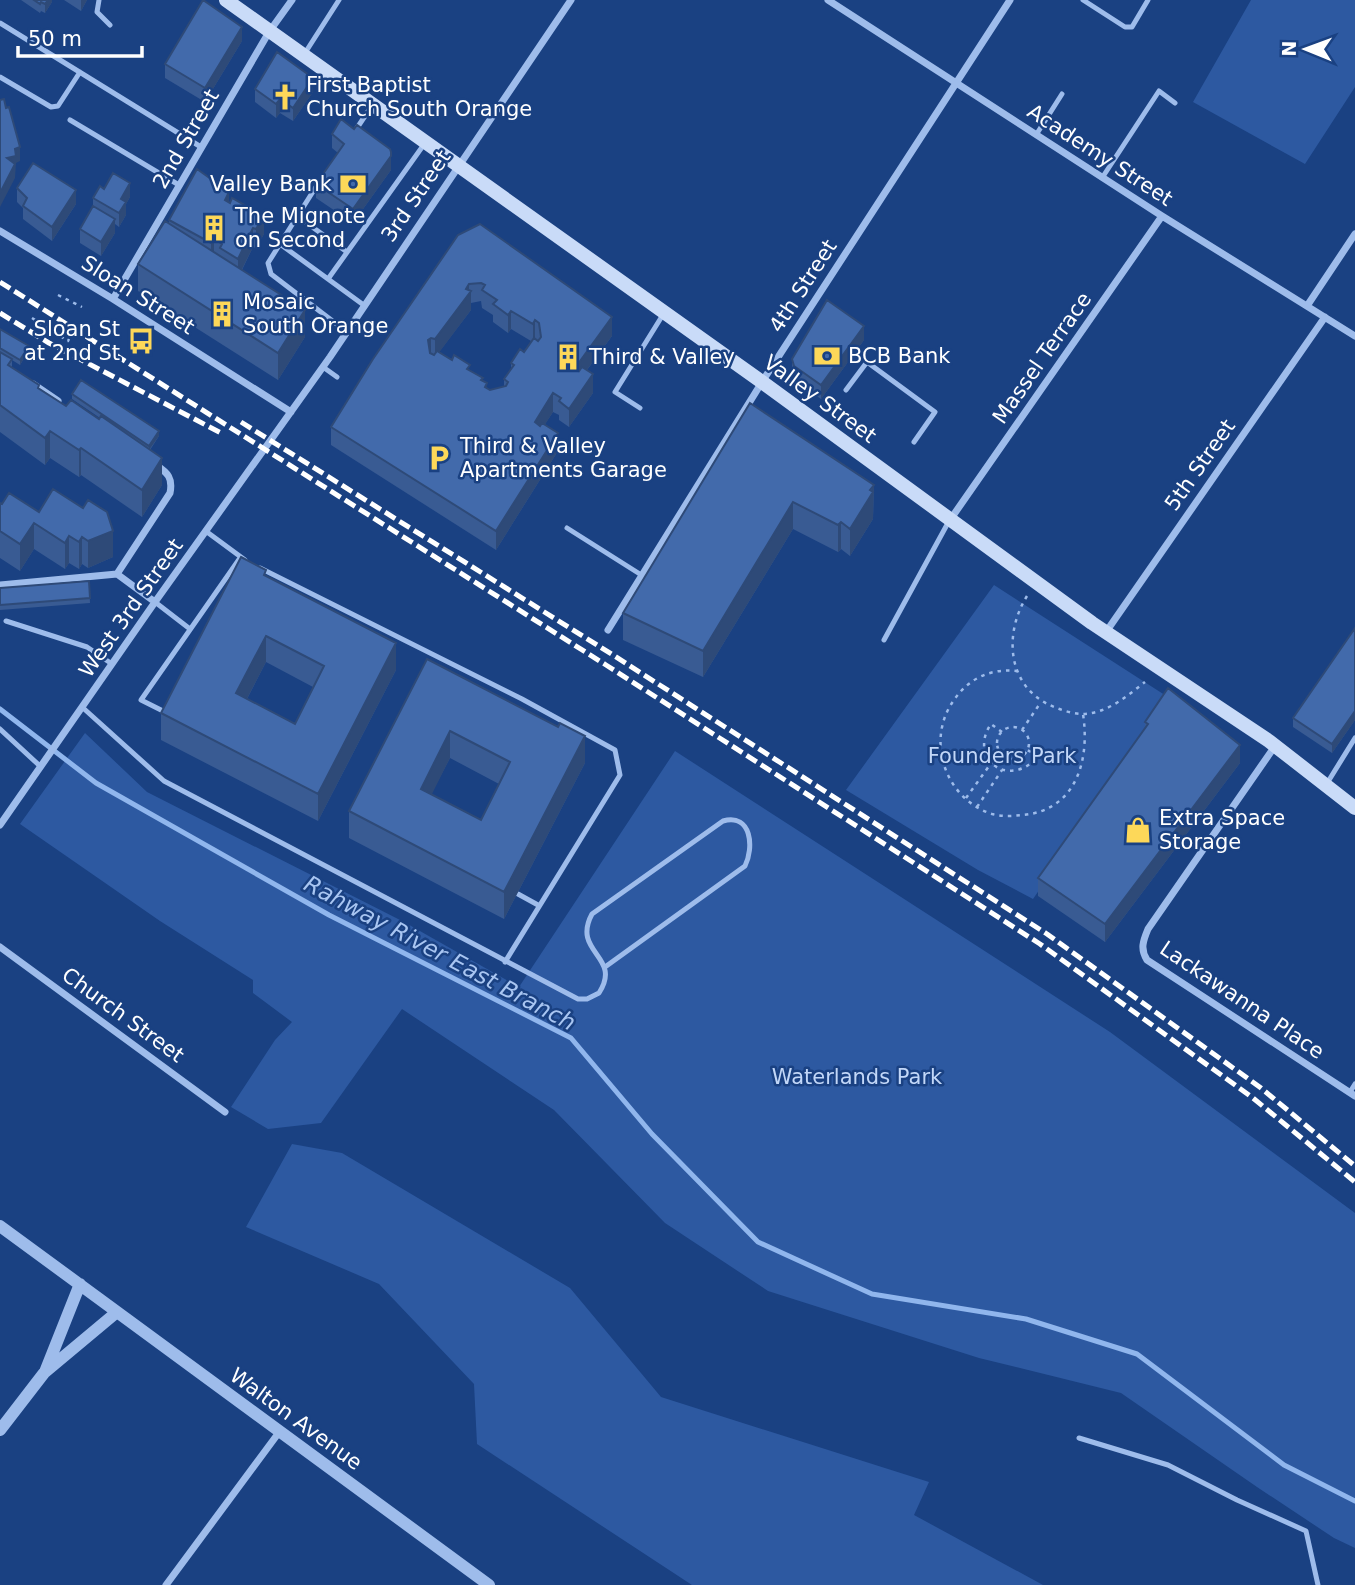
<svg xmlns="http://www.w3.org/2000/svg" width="1355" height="1585" font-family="'DejaVu Sans',sans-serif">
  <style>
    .green { fill: #2d59a1 }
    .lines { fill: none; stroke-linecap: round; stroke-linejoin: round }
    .stream { stroke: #90b6ed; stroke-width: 5 }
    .path { stroke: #9ebceb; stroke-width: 2.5; stroke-dasharray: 3.5 5; stroke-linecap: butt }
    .service { stroke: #9ebceb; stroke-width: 5 }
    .minor { stroke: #9ebceb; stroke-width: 7 }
    .tertiary { stroke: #9ebceb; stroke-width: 12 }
    .secondary { stroke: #c9dbf8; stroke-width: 14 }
    .rail { stroke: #fff; stroke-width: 5; stroke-dasharray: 12 5; stroke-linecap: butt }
    .wall { fill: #395b93; fill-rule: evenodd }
    .shaded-wall { fill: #2e4a78 }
    .building { fill: #426aab; stroke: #2e4a78; stroke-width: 2; fill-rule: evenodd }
    .labels { text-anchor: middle; stroke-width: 5; stroke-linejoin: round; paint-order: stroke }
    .poi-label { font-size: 21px; fill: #fff; stroke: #1a4182; text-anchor: start }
    .street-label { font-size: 21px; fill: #fff; stroke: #1a4182 }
    .park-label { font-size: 21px; fill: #c2d7f8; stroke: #1a4182 }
    .water-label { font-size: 23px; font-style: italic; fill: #a9c6f2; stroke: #1a4182 }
  </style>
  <rect width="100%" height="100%" fill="#1a4182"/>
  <path class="green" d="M1251 0H1355V87L1305 164 1193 102Z
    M994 585 1171 699 1033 899 978 870 846 790Z
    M85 733 147 792 404 922 519 987 675 751 1110 1032 1355 1213V1548L1334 1538 1257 1487 1121 1393 979 1358 768 1291 665 1223 554 1110 402 1009 321 1123 268 1129 231 1107 275 1040 292 1022 253 993V980L160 921 20 824Z
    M292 1144 342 1153 570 1288 661 1397 929 1482 914 1515 1043 1585H692L477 1444 474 1384 379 1284 246 1227Z"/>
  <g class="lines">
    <path class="stream" d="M0 709 96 783 329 915 571 1038 652 1134 758 1242 872 1294 1026 1319 1137 1354 1284 1465 1355 1501"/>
    <path class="path" d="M58 295 82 307
      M32 318 68 341 69 339
      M1027 596C1002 636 1008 691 1057 708 1064 711 1075 714 1083 714 1108 713 1127 696 1145 682
      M1018 671C991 668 969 678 954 700 925 740 945 799 992 814 1002 817 1013 816 1023 815 1077 810 1090 759 1083 714
      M997 743a16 16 0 1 1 32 0a16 16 0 1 1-32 0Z
      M1022 730 1041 702
      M1002 732 991 724C968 757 1007 791 1039 756L1027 750
      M966 798 992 762
      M977 807 1002 770"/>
    <path class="service" d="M99 0 97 12 110 25
      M1083 0 1125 27H1132L1148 0
      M0 23 201 147
      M305 53 339 0
      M0 77 51 107 58 106 80 72
      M70 120 179 185
      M355 131 371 107
      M1036 135 1062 94
      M1102 178 1159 91 1175 103
      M319 182 268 263 271 274 347 332
      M297 216 347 252
      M280 244 365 306
      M328 279 425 143
      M323 367 337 377
      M846 390 867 362 935 412 914 442
      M640 408 615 392 664 313
      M567 528 643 576
      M207 532 245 560
      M260 568 522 699 615 750 620 775 505 962
      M155 602 190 629
      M6 621 87 647 112 664
      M884 640 949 521
      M82 707 164 781 578 999H587L599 993C623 956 571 953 592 914L723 821C752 813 754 848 745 866L605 967
      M167 713 141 700 240 558
      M0 729 41 767
      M1326 785 1355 738
      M518 894 538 905
      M1350 1092 1355 1084
      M1079 1438 1168 1465 1237 1500 1306 1531 1318 1585"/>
    <path class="minor" d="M828 0 1162 216 1355 336
      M0 231 113 299 291 412
      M113 299 269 32 292 0
      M1307 306 1355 234
      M33 384 58 401
      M950 520 1162 216
      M117 574 170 493C173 478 168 473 156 465
      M0 585 117 574 155 602
      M608 630 762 382 1010 0
      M1106 632 1325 317
      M1275 746 1148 929C1143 941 1140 949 1147 960L1355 1096
      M0 825 155 602 330 357 571 0
      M0 947 225 1112
      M166 1585 280 1431"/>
    <path class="tertiary" d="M0 1226 489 1585
      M45 1372 80 1284
      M0 1430 44 1373 117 1312"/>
    <path class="secondary" d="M226 0 762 382 1092 623 1269 741 1355 808"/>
    <path class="rail" d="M0 282 606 665 1040 944 1253 1098 1355 1182
      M0 313 49 343 223 434
      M241 422 613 655 1047 934 1261 1088 1355 1166"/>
  </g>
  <path class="wall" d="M21 0H52V2L45 13 41 11 40 13Z
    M64 0H87L81 11Z
    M242 41 205 102 165 78V64Z
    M255 89 313 92 293 121 280 113 276 118 255 102Z
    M332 134 391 170 353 223 316 198V184L338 153 332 148Z
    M17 188 76 204 52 241 23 219V208L17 202Z
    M104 189 130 197 126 204V215L119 227 115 224V233L101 256 80 243V229L93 206V198Z
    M229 202 264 234 256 248 253 247 242 270 305 337 278 380 138 291V264L169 224V220Z
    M458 235 612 336 587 370 593 393 569 427 559 420V415L553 412 545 424 558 451 496 550 331 445V427ZM481 301 482 308 493 315V322L508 333 511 329 531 341 524 352 511 363V370L504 379V387L490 390 487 388 483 381 470 371 439 352 471 310V303Z
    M0 329 29 350 20 365 12 360V367L39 388 66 406 99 419 100 418 72 399V394L159 436 150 450 162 485 142 517 81 475 79 477 50 458 45 465 0 432Z
    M864 340 821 399 794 380 792 373V359Z
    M750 403 874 485 873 519 850 556 841 549 838 552 793 529 703 677 623 640V613Z
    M53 489 113 557 88 568 82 564 79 569 69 563 65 569 34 549 20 571 0 558V503L39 512Z
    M266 576 396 670 318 821 161 740V713ZM266 662 313 687 295 724 247 699Z
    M89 581 90 603 0 610V588Z
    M1355 628V720L1332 753 1293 727V718Z
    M427 659 585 763 504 919 349 838V811ZM450 758 499 784 481 820 431 794Z
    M1145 722 1240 763 1105 942 1038 896V878L1145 729Z"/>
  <path class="shaded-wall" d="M48 0H52V2L45 13V4Z
    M81 0H87L81 11Z
    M242 27V41L205 102V88Z
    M313 78V92L293 121V108Z
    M280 99V113L276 118V104Z
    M20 147V161L16 163 15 178 0 207V193L7 158 15 149Z
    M391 156V170L353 223V209Z
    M130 183V197L126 204V215L119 227V213L121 199Z
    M76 190V204L52 241V227Z
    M229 192V210L225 200Z
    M264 216V234L256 248V229Z
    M115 219V233L101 256V242Z
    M253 228V247L238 277V259Z
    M214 239V257L211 262V243Z
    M469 284V294L471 291V310L435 358V339Z
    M305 310V337L278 380V353Z
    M511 311V329L508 333V315Z
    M612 317V336L575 386V368Z
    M535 320V339L533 342V324Z
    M864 326V340L821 399V385Z
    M431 338V356L428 340Z
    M29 346V350L20 365V360Z
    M593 374V393L569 427V409Z
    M553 393V412L535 440V422Z
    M50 431V458L45 465V438Z
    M159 431V436L149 450V446Z
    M558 433V451L496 550V531Z
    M81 448V475L79 477V450Z
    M162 458V485L142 517V490Z
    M874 485 873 519 850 556V529Z
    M793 502V529L703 677V651Z
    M841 522V549L838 552V525Z
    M34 523V549L20 571V544Z
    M113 531V557L88 568V541Z
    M69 536V563L65 569V543Z
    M82 537V564L79 569V542Z
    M266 636V662L236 720V693Z
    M396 643V670L318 821V794Z
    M1355 711V720L1332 753V744Z
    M450 731V758L421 816V789Z
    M585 736V763L504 919V892Z
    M1240 745V763L1105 942V924Z"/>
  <path class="building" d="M34 0H48L45 4 41 2 40 4Z
    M203 0 242 27 205 88 165 64Z
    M277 52 313 78 293 108 280 99 276 104 255 89Z
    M4 99 6 108 9 107 20 147 15 149 16 156 7 158 15 164 0 193V100Z
    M341 119 354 129 357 125 390 149 391 152V156L353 209 316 184 344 144 332 134Z
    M33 163 76 190 52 227 23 206 27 198 17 188Z
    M197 169 229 192 225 200 230 203 232 198 264 216 256 229 253 228 238 259 220 248 222 244 214 239 211 243 169 220Z
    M113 173 130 183 121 199 126 202 119 213 93 198 100 186 104 189Z
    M93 206 115 219 101 242 80 229Z
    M165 221 305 310 278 353 138 264Z
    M480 224 612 317 575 368 579 371 582 367 593 374 569 409 559 401 561 398 553 393 535 422 540 426 542 423 558 433 496 531 331 427 373 359 458 235ZM481 283 485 285 482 290 497 300 493 304 508 315 511 311 533 324 535 320 539 323 541 337 538 341 534 338 524 352 520 349 511 363 514 365 504 379 508 382 506 386 490 390 485 387 487 383 481 380 483 378 467 369 470 365 454 355 452 360 437 351 434 355 430 353 428 340 431 338 435 339 471 291 466 289 469 284Z
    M827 300 864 326 821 385 794 366 792 359Z
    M0 329 29 346 20 360 0 348Z
    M0 352 12 359 8 365 39 385 38 388 66 406 71 400 99 419 101 416 162 458 142 490 81 448 79 450 50 431 45 438 0 405Z
    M81 380 159 431 149 446 72 394Z
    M750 403 874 485 870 490 873 492 850 529 841 522 838 525 793 502 703 651 623 613Z
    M53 489 83 508 88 500 107 512 113 531 88 541 82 537 79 542 69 536 65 543 34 523 20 544 0 531V503L2 504 9 493 39 512Z
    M241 557 266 570 264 575 396 643 318 794 161 713ZM266 636 324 666 295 724 236 693Z
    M89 581 90 598 0 605V588Z
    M1355 628V711L1332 744 1293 718Z
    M427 659 558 727 560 723 585 736 504 892 349 811ZM450 731 510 762 481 820 421 789Z
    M1168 688 1240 745 1105 924 1038 878 1148 724 1145 722Z"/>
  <defs>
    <g id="church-bare" transform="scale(2.1)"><path d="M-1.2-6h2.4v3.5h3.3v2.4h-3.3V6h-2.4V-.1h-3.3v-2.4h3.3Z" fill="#fdd859" stroke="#1a4182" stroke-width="2.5" paint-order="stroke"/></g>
    <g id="bank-bare" transform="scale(2.1)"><path d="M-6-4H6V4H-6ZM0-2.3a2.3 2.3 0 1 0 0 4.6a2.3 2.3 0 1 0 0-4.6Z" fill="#fdd859" stroke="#1a4182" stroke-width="2.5" paint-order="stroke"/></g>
    <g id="building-bare" transform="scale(2.1)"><path d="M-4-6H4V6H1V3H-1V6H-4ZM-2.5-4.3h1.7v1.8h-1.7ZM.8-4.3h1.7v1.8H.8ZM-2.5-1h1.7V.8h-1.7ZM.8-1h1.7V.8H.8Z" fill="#fdd859" stroke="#1a4182" stroke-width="2.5" paint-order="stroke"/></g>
    <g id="bus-bare" transform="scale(2.1)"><path d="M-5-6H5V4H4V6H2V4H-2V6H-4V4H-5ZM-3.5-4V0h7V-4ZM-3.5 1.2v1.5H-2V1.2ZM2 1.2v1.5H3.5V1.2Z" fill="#fdd859" stroke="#1a4182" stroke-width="2.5" paint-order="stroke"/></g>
    <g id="parking-bare" transform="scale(2.1)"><path d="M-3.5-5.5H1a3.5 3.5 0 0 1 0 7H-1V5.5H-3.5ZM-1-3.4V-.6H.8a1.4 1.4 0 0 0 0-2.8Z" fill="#fdd859" stroke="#1a4182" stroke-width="2.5" paint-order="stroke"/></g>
    <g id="shop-bare" transform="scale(2.1)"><path d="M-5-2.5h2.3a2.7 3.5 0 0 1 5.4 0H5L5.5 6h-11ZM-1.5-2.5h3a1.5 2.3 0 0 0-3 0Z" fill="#fdd859" stroke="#1a4182" stroke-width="2.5" paint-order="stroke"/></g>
  </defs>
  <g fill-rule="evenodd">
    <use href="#church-bare" x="285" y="97"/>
    <use href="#bank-bare" x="353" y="184"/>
    <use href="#building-bare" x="214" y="228"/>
    <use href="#building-bare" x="222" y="314"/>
    <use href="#bus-bare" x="141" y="341"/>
    <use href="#bank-bare" x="827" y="356"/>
    <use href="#building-bare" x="568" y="357"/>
    <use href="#parking-bare" x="439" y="458"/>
    <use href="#shop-bare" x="1138" y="830"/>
  </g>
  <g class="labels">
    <g class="poi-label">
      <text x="306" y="92">First Baptist<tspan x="306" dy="24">Church South Orange</tspan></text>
      <text x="332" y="191" text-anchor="end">Valley Bank</text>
      <text x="235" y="223">The Mignote<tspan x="235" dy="24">on Second</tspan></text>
      <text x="243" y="309">Mosaic<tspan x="243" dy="24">South Orange</tspan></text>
      <text x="120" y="336" text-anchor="end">Sloan St<tspan x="120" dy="24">at 2nd St</tspan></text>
      <text x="848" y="363">BCB Bank</text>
      <text x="589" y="364">Third &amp; Valley</text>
      <text x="460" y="453">Third &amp; Valley<tspan x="460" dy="24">Apartments Garage</tspan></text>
      <text x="1159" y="825">Extra Space<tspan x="1159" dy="24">Storage</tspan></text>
    </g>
    <g class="street-label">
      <text transform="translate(186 139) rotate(-60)" y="7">2nd Street</text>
      <text transform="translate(1100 155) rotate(33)" y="7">Academy Street</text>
      <text transform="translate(416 196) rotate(-56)" y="7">3rd Street</text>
      <text transform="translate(803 286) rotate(-57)" y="7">4th Street</text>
      <text transform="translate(138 295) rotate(32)" y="7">Sloan Street</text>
      <text transform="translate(1042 358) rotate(-55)" y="7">Massel Terrace</text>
      <text transform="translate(820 399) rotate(36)" y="7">Valley Street</text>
      <text transform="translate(1200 465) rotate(-55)" y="7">5th Street</text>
      <text transform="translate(131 608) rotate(-55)" y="7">West 3rd Street</text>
      <text transform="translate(1242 1000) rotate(34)" y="7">Lackawanna Place</text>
      <text transform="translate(123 1015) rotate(36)" y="7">Church Street</text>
      <text transform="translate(296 1419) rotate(36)" y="7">Walton Avenue</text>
    </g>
    <g class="park-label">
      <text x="1002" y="763">Founders Park</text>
      <text x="857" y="1084">Waterlands Park</text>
    </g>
    <g class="water-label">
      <text transform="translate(440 953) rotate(28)" y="8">Rahway River East Branch</text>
    </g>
  </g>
  <g transform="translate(1306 49) rotate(271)" stroke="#1a4182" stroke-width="5" paint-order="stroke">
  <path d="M0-5L12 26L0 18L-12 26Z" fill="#ffffff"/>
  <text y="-10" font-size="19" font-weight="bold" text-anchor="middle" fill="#ffffff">N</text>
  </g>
  <path d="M18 46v10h124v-10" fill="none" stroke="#ffffff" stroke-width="3.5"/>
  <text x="28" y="46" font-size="21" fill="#ffffff" stroke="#1a4182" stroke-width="5" paint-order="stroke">50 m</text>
</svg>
